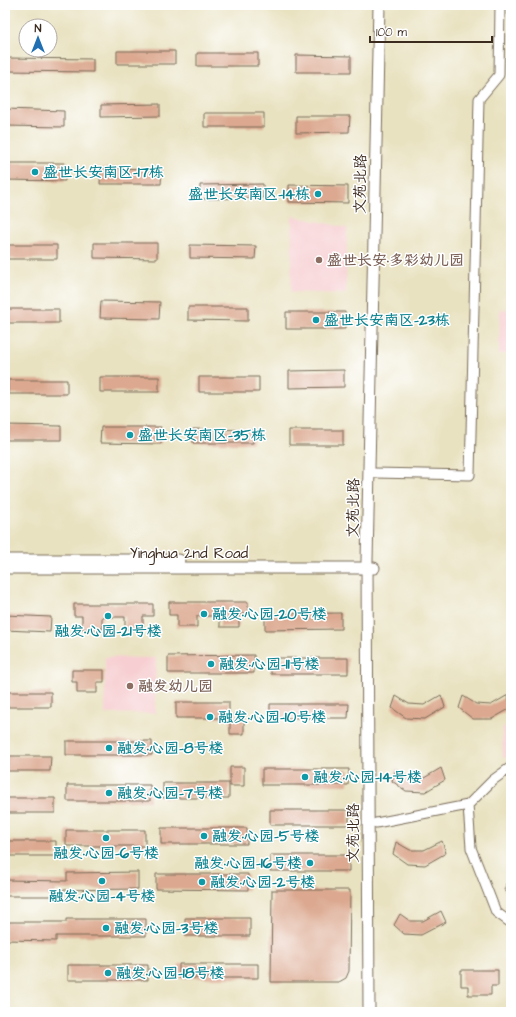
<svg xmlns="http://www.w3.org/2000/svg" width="516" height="1017" font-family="'Architects Daughter','LXGW WenKai TC',sans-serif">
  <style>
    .built { fill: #f7cfd2 }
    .building { fill: #dca990 }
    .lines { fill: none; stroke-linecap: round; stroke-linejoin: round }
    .minor-casing { stroke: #786a57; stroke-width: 11 }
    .tertiary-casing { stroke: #786a57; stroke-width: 13 }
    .minor { stroke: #fff; stroke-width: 9 }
    .tertiary { stroke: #fff; stroke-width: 11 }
    .culture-dot { fill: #0f9aa8; stroke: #fff; stroke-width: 1.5 }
    .education-dot { fill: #8d6e63; stroke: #fff; stroke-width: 1.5 }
    .labels { text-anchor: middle; stroke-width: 3; stroke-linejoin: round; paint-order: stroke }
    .culture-label { font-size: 15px; font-weight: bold; fill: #0d838f; stroke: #fff; text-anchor: start }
    .street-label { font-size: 15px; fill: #3b2a1e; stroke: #fff }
    .education-label { font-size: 15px; font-weight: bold; fill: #785e54; stroke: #fff; text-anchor: start }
  </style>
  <rect width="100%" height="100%" fill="#fff"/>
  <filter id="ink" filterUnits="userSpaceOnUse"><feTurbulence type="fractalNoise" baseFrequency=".025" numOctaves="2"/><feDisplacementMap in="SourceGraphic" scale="8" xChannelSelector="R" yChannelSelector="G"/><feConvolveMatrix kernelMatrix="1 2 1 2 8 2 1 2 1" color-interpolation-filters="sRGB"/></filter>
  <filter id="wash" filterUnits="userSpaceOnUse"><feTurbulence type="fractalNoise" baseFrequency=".012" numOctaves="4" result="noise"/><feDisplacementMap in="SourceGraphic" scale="16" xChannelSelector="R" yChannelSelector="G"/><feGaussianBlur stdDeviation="0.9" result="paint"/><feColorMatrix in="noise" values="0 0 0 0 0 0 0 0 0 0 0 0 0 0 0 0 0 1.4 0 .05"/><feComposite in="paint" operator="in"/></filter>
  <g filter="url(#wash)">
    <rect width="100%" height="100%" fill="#e9e2c1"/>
    <path class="built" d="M292 216 347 228 346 294 291 292Z
      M500 309 511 310V354H499Z
      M105 657 156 658 155 713 105 714Z
      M511 723V756L503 758 502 729Z"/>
    <g id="blocks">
      <path class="building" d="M117 51H175V64H117Z
        M197 53H258V66H197Z
        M296 55 351 56V72H296Z
        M5 58 93 59V72L5 71Z
        M160 104V116L101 117V105Z
        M5 109 64 111V127L5 126Z
        M204 113H264V127H204Z
        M296 116H350L349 132 296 133Z
        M5 163H65V181L5 180Z
        M101 168 162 169 161 184H100Z
        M263 184V198L200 199V185Z
        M289 185 348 186V203L289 202Z
        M94 243H157V259L94 258Z
        M5 245H57V259H5Z
        M190 245 256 246 255 259 190 258Z
        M101 301 160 302 159 319 100 318Z
        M188 307H248V321L188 320Z
        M5 309H59V323H5Z
        M286 312H345V329H286Z
        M344 370V387L289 388V371Z
        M100 377H159V392H100Z
        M199 377H259V392H199Z
        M8 380H67V394H8Z
        M5 425 61 426V440H5Z
        M101 427H161V444L100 443Z
        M193 429 253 430V443H193Z
        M289 430H343V445H289Z
        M169 602H248V614H239V627H220V616H197V627H177V615H169Z
        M74 604H153V616H143V629H125V617H102V629H82V616H74Z
        M341 613V629L265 630V614Z
        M5 615 51 617 50 632 5 630Z
        M254 655V673H168V656Z
        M271 658H348V674H271Z
        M72 670H104V682H97V693H77V682H72Z
        M5 692H51V707H5Z
        M441 695 445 707 425 719 406 718 392 708 396 696 409 704 424 705Z
        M508 695 511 708 492 719H473L459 708 463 696 476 704 491 705Z
        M176 702H229V718H176Z
        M270 704H349L348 718H270Z
        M230 715H244V734H230Z
        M66 741H152V755H66Z
        M5 756H51L50 771H5Z
        M230 767H244V786H230Z
        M441 768 445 780 425 792 406 791 392 781 396 769 409 777 424 778Z
        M262 769H349L348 785H262Z
        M163 783H229V798H163Z
        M67 785H150V801H67Z
        M5 798H55V813H5Z
        M270 810H349V825H270Z
        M161 828H247V844H161Z
        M66 830H145V846H66Z
        M5 841H56V856H5Z
        M442 841 446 853 425 865 407 864 393 854 396 842 410 850H424Z
        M270 855H349V871H270Z
        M138 872V889L56 890V896H5V880L67 881V873Z
        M510 873H511V895L504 890Z
        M156 874H248V890L156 889Z
        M272 890H350L349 971 346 978 339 982H271Z
        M441 911 446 922 421 935 404 934 394 925 400 914 410 921H423Z
        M185 918H250V936H185Z
        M66 919H146V936H56V941L5 940V922H66Z
        M179 964H258V978H179Z
        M68 965H148V980H68Z
        M461 970H498V986H491V995H468V986H461Z"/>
    </g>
  </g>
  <g filter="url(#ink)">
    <use href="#blocks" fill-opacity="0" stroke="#786a57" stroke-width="1"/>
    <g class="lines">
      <g class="minor-casing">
        <path id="minor" d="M375 473 470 475 479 99 499 75 500 5
          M468 805 493 780 511 767
          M376 823 468 805 471 848 496 912 511 923"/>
      </g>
      <g class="tertiary-casing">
        <path id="tertiary" d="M5 560H179
          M5 568H374
          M369 1012 367 561 379 5"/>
      </g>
      <use href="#minor" class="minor"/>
      <use href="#tertiary" class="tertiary"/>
    </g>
  </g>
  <g class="culture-dot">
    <circle cx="35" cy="172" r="4"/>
    <circle cx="318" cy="194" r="4"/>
    <circle cx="316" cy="320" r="4"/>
    <circle cx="130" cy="435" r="4"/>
    <circle cx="204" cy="614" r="4"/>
    <circle cx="108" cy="616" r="4"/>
    <circle cx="211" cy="664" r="4"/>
    <circle cx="210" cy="717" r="4"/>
    <circle cx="109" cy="748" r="4"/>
    <circle cx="305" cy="777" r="4"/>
    <circle cx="109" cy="793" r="4"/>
    <circle cx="204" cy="836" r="4"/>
    <circle cx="106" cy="838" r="4"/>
    <circle cx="310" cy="863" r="4"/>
    <circle cx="102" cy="881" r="4"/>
    <circle cx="202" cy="882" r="4"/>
    <circle cx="106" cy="928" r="4"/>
    <circle cx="108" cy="973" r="4"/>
  </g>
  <g class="education-dot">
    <circle cx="319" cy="260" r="4"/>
    <circle cx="130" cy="686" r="4"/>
  </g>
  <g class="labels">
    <g class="culture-label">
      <text x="43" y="177">盛世长安南区-17栋</text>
      <text x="310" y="199" text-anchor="end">盛世长安南区-14栋</text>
      <text x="324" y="325">盛世长安南区-23栋</text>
      <text x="138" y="440">盛世长安南区-35栋</text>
      <text x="212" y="619">融发·心园-20号楼</text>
      <text x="108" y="636" text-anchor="middle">融发·心园-21号楼</text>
      <text x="219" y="669">融发·心园-11号楼</text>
      <text x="218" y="722">融发·心园-10号楼</text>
      <text x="117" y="753">融发·心园-8号楼</text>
      <text x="313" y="782">融发·心园-14号楼</text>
      <text x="117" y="798">融发·心园-7号楼</text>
      <text x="212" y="841">融发·心园-5号楼</text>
      <text x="106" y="858" text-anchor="middle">融发·心园-6号楼</text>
      <text x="302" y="868" text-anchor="end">融发·心园-16号楼</text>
      <text x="210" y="887">融发·心园-2号楼</text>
      <text x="102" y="901" text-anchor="middle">融发·心园-4号楼</text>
      <text x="114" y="933">融发·心园-3号楼</text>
      <text x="116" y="978">融发·心园-18号楼</text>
    </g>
    <g class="street-label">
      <text transform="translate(360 184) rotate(-89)" y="5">文苑北路</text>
      <text transform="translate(353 508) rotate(-89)" y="5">文苑北路</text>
      <text x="189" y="558">Yinghua 2nd Road</text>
      <text transform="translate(353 833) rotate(-90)" y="5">文苑北路</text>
    </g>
    <g class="education-label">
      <text x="327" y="265">盛世长安·多彩幼儿园</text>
      <text x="138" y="691">融发幼儿园</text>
    </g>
  </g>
  <rect width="516" height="1017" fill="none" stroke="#fff" stroke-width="20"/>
  <g transform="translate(38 38)"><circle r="19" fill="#ffffff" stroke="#b1aaa5"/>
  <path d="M0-3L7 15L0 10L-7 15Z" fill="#1f6fb2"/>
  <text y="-6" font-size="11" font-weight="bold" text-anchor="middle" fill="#3b2a1e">N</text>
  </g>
  <path d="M370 36v6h122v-6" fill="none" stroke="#3b2a1e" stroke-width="2"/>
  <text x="376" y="36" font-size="12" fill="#3b2a1e" stroke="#ffffff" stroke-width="3" paint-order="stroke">100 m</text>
</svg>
